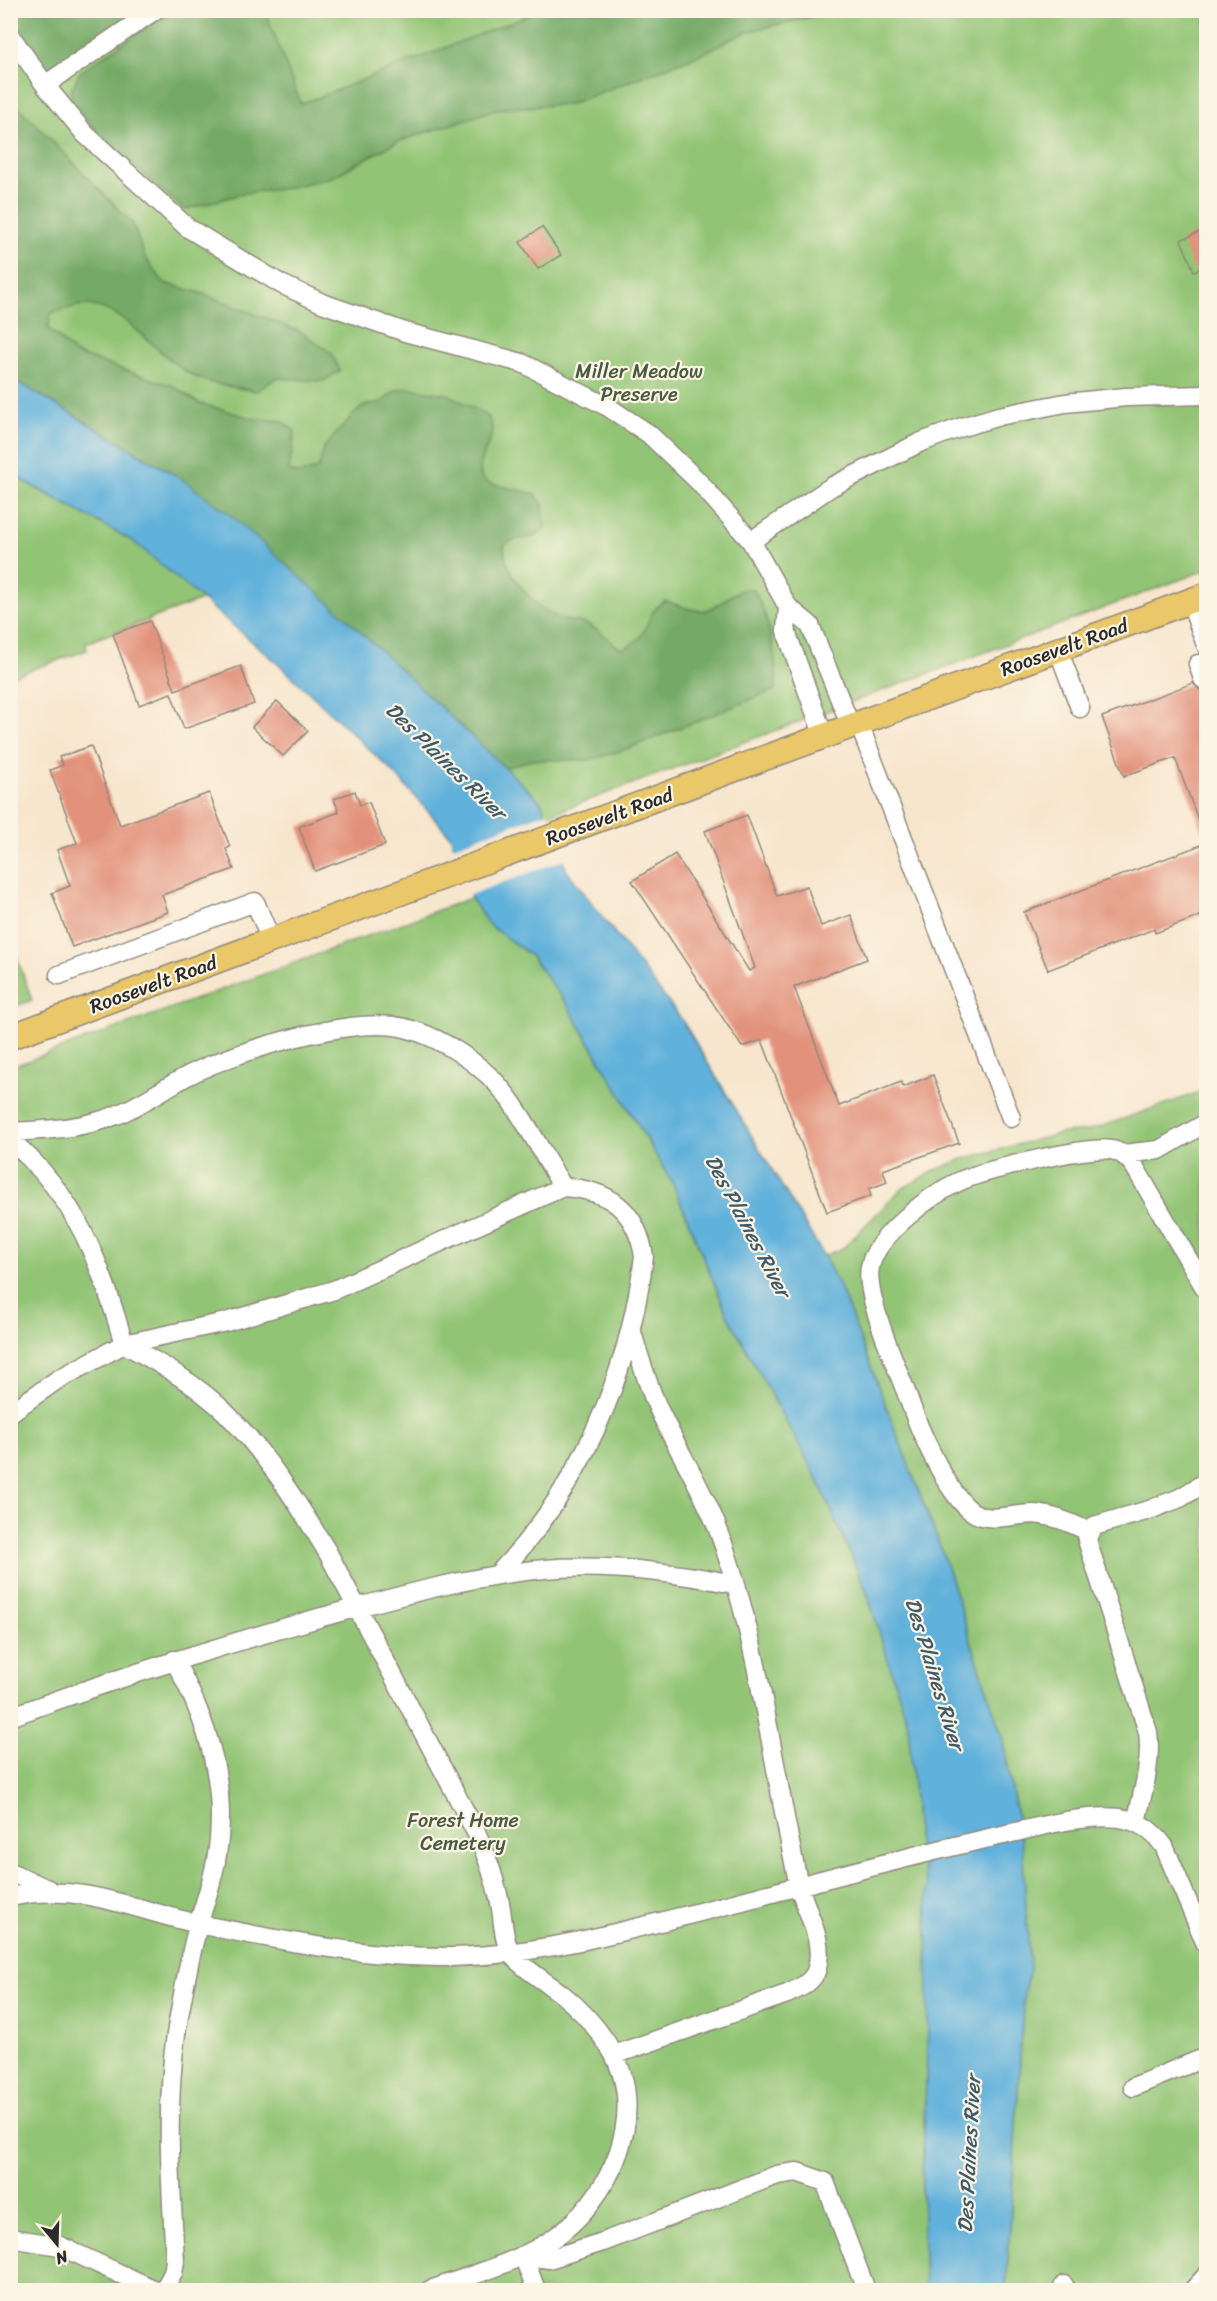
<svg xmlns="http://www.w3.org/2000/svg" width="1217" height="2301" font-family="Sriracha,sans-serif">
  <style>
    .green { fill: #92c475; stroke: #5e7850; stroke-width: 1.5 }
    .forest { fill: #75aa66; stroke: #506a48; stroke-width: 1.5 }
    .water { fill: #60b1db; stroke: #466e83; stroke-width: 1.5 }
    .pier { fill: #f7e6ce }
    .building { fill: #e2927c }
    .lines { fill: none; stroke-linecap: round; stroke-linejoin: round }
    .minor-casing { stroke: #91887c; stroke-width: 21 }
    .major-casing { stroke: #91887c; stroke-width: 27 }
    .minor { stroke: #fff; stroke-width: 18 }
    .major { stroke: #eac769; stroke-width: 24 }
    .labels { text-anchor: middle; stroke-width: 4.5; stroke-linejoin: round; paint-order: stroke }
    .park-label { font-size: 20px; fill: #4a5941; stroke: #fcf5e5 }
    .street-label { font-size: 20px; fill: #2b2b2b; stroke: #fcf5e5 }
    .water-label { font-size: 21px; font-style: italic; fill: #3e5a69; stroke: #fcf5e5 }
  </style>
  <rect width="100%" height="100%" fill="#fcf5e5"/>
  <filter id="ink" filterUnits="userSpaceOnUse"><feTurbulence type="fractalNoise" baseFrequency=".0167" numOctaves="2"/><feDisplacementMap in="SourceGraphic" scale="12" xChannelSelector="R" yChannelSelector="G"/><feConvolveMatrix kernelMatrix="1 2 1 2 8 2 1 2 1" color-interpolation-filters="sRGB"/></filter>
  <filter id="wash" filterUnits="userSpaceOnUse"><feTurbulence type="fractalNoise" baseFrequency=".008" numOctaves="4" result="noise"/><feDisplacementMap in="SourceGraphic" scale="24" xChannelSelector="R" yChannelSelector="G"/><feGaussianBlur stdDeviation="1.35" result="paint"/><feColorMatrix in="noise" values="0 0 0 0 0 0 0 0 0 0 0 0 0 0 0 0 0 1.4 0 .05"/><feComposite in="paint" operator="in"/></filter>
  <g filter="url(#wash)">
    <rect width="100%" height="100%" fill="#f7e6ce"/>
    <path class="green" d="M11 11H1206V570L549 815 545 813 541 802 505 768 180 478 11 378Z
      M10 474 133 541 204 599 85 643 87 650 11 677Z
      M471 898 488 924 531 956 568 1006 673 1184 727 1314 817 1478 867 1592 908 1724 918 1843 927 1885 928 2030 922 2184 925 2290H11V1067Z
      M11 941 32 1000 11 1008H10Z
      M1206 1090V2290H1006L1024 1991 1030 1969 1018 1821 1002 1736 941 1549 842 1292 824 1256 843 1248 901 1189 938 1169 963 1159 1062 1133 1088 1131Z"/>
    <path class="forest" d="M10 11H144L69 61 47 67C30 52 11 36 10 11Z
      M180 11H265L301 104 539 11H838L746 32 699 55 570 104 497 109 397 142 330 178 282 189 244 193 184 210 99 134 72 102 71 90 80 72 156 21Z
      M10 98 133 224 144 256 164 283 201 293 301 332 331 353 340 371 323 381 276 378 257 391C234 387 210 385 190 374 154 354 130 309 87 305 77 304 62 311 51 313L48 328 76 354 173 386 199 403 251 418 282 421 295 431 289 471 299 474 318 469 324 447 352 416 365 405 382 402 396 390 408 388 448 394 489 417 493 432 480 463 481 477 488 483 536 494 543 506 545 528C531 543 514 535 504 546 505 575 533 606 559 618 567 622 578 621 586 624 599 629 610 641 621 649 654 638 640 616 665 601 677 604 694 613 706 610 723 606 735 586 753 589 767 610 780 666 775 690L627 749 589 760H530L505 768 437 703 180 478 11 378Z"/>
    <path class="water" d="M11 378 180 478 228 513 344 616 541 802 567 871 682 1020 824 1256 842 1292 941 1549 1002 1736 1022 1844 1030 1969 1024 1991 1006 2290H925L922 2184 928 2030 927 1885 918 1844 908 1724 867 1592 817 1478 727 1314 673 1184 568 1006 531 956 488 924 471 898 451 837 393 772 281 666 133 541 11 474Z"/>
    <path class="pier" d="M548 812 566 859 467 896 451 847Z"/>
    <g id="blocks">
      <path class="building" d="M542 227 561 255 538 269 520 242Z
        M1206 229V266L1194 271 1181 240Z
        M150 621 175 690 241 666 254 704 184 729 171 693 139 705 113 634Z
        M1193 683 1200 690H1206L1205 838 1175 758 1124 776 1102 717Z
        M277 701 308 731 283 756 252 727Z
        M91 746 120 825 209 793 230 847 226 849 234 869 162 895 168 912 72 947 52 893 70 886 57 850 77 843 50 770 63 765 59 757Z
        M355 791 360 805 369 802 385 845 315 871 299 827 339 812 334 799Z
        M747 815 777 896 807 886 821 926 851 915 867 959 794 987 839 1106 901 1082 903 1087 933 1075 959 1143 883 1170 887 1182 869 1189 871 1196 827 1212 762 1040 742 1047 632 881 675 854 749 971 755 968 705 831Z
        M1206 843V914L1155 933 1154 929 1048 970 1024 912Z"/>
    </g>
  </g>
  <g filter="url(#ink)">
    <use href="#blocks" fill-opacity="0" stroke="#91887c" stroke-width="1.5"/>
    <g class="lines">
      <g class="minor-casing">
        <path id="minor" d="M10 35 45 85 85 134 188 228 281 284 322 303 405 332 522 363 608 407 649 434 698 481 751 541 788 607 810 625 851 727
          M45 85 155 10
          M751 541 831 487 919 443 962 427 999 416 1065 403 1126 397 1206 395
          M1190 601 1206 645
          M788 607 786 631 824 737
          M1058 649 1080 708
          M1198 664 1203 679
          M859 724 1011 1118
          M59 975 255 902 271 940
          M10 1132C45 1130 81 1129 114 1116 140 1106 164 1088 189 1075 236 1051 353 1015 405 1028 434 1035 465 1054 487 1074 516 1099 542 1154 563 1187
          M10 1140C77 1196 100 1263 124 1344 160 1363 194 1383 224 1411 265 1452 298 1503 328 1553L477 1834C487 1856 495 1879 500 1903 503 1917 503 1939 510 1952 516 1964 551 1985 563 1995 579 2008 594 2024 606 2042 654 2109 611 2202 548 2242 512 2264 469 2276 430 2290
          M1123 1154 1159 1150 1206 1123
          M10 1413 57 1380 124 1344 226 1322 334 1290 563 1187C609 1190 636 1209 644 1256 629 1376 581 1487 498 1574
          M1089 1532C1072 1523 1053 1515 1033 1514 1014 1514 989 1524 971 1511 946 1492 918 1427 908 1397 897 1367 864 1295 870 1267 876 1235 932 1194 960 1181 983 1171 1088 1145 1111 1150 1120 1151 1126 1157 1133 1164L1206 1290
          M10 1717C113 1679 217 1647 322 1617 395 1597 469 1576 544 1569 608 1564 672 1572 734 1584
          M1136 1822C1143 1792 1152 1762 1148 1732L1087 1540 1094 1526 1149 1510 1180 1498 1206 1482
          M10 1872 50 1890
          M10 1897C81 1881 135 1911 203 1925 284 1941 367 1958 450 1957 506 1956 562 1946 615 1933 739 1904 861 1867 985 1839 1026 1831 1080 1813 1120 1818 1140 1821 1153 1831 1164 1846L1206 1944
          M614 2055 787 1994C798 1989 814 1982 817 1968 825 1937 804 1910 798 1881 772 1765 760 1645 719 1532 703 1489 678 1451 659 1410 647 1384 639 1356 631 1329
          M1133 2087 1206 2057
          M10 2238 60 2246 155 2290
          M164 2290 173 2273 175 2261C171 2185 165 2110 176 2034 182 1998 189 1958 199 1922 205 1902 212 1882 216 1861 229 1789 209 1723 174 1660
          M536 2290 523 2255 549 2259 603 2242 777 2175 797 2172 825 2182 866 2290
          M1062 2290 1064 2285
          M1193 2290 1206 2276"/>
      </g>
      <g class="major-casing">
        <path id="major" d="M10 1037 1206 595"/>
      </g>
      <use href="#minor" class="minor"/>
      <use href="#major" class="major"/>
    </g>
  </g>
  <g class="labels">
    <g class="park-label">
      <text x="639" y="378">Miller Meadow<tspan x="639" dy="23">Preserve</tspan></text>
      <text x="463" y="1827">Forest Home<tspan x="463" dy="23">Cemetery</tspan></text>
    </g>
    <g class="street-label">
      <text transform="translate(1064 647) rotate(-20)" y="7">Roosevelt Road</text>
      <text transform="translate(609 816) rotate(-20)" y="7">Roosevelt Road</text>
      <text transform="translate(153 984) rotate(-20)" y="7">Roosevelt Road</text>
    </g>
    <g class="water-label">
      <text transform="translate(446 761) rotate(44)" y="7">Des Plaines River</text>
      <text transform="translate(748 1226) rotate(62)" y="7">Des Plaines River</text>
      <text transform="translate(935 1674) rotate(73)" y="7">Des Plaines River</text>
      <text transform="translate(969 2154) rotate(-87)" y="7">Des Plaines River</text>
    </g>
  </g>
  <rect width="1217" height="2301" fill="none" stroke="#fcf5e5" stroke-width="36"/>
  <g transform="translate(57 2244) rotate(161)" stroke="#fcf5e5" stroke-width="4.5" paint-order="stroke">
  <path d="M0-4.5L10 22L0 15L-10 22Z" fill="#2b2b2b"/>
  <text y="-9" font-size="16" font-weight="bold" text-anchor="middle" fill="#2b2b2b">N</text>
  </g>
</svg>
